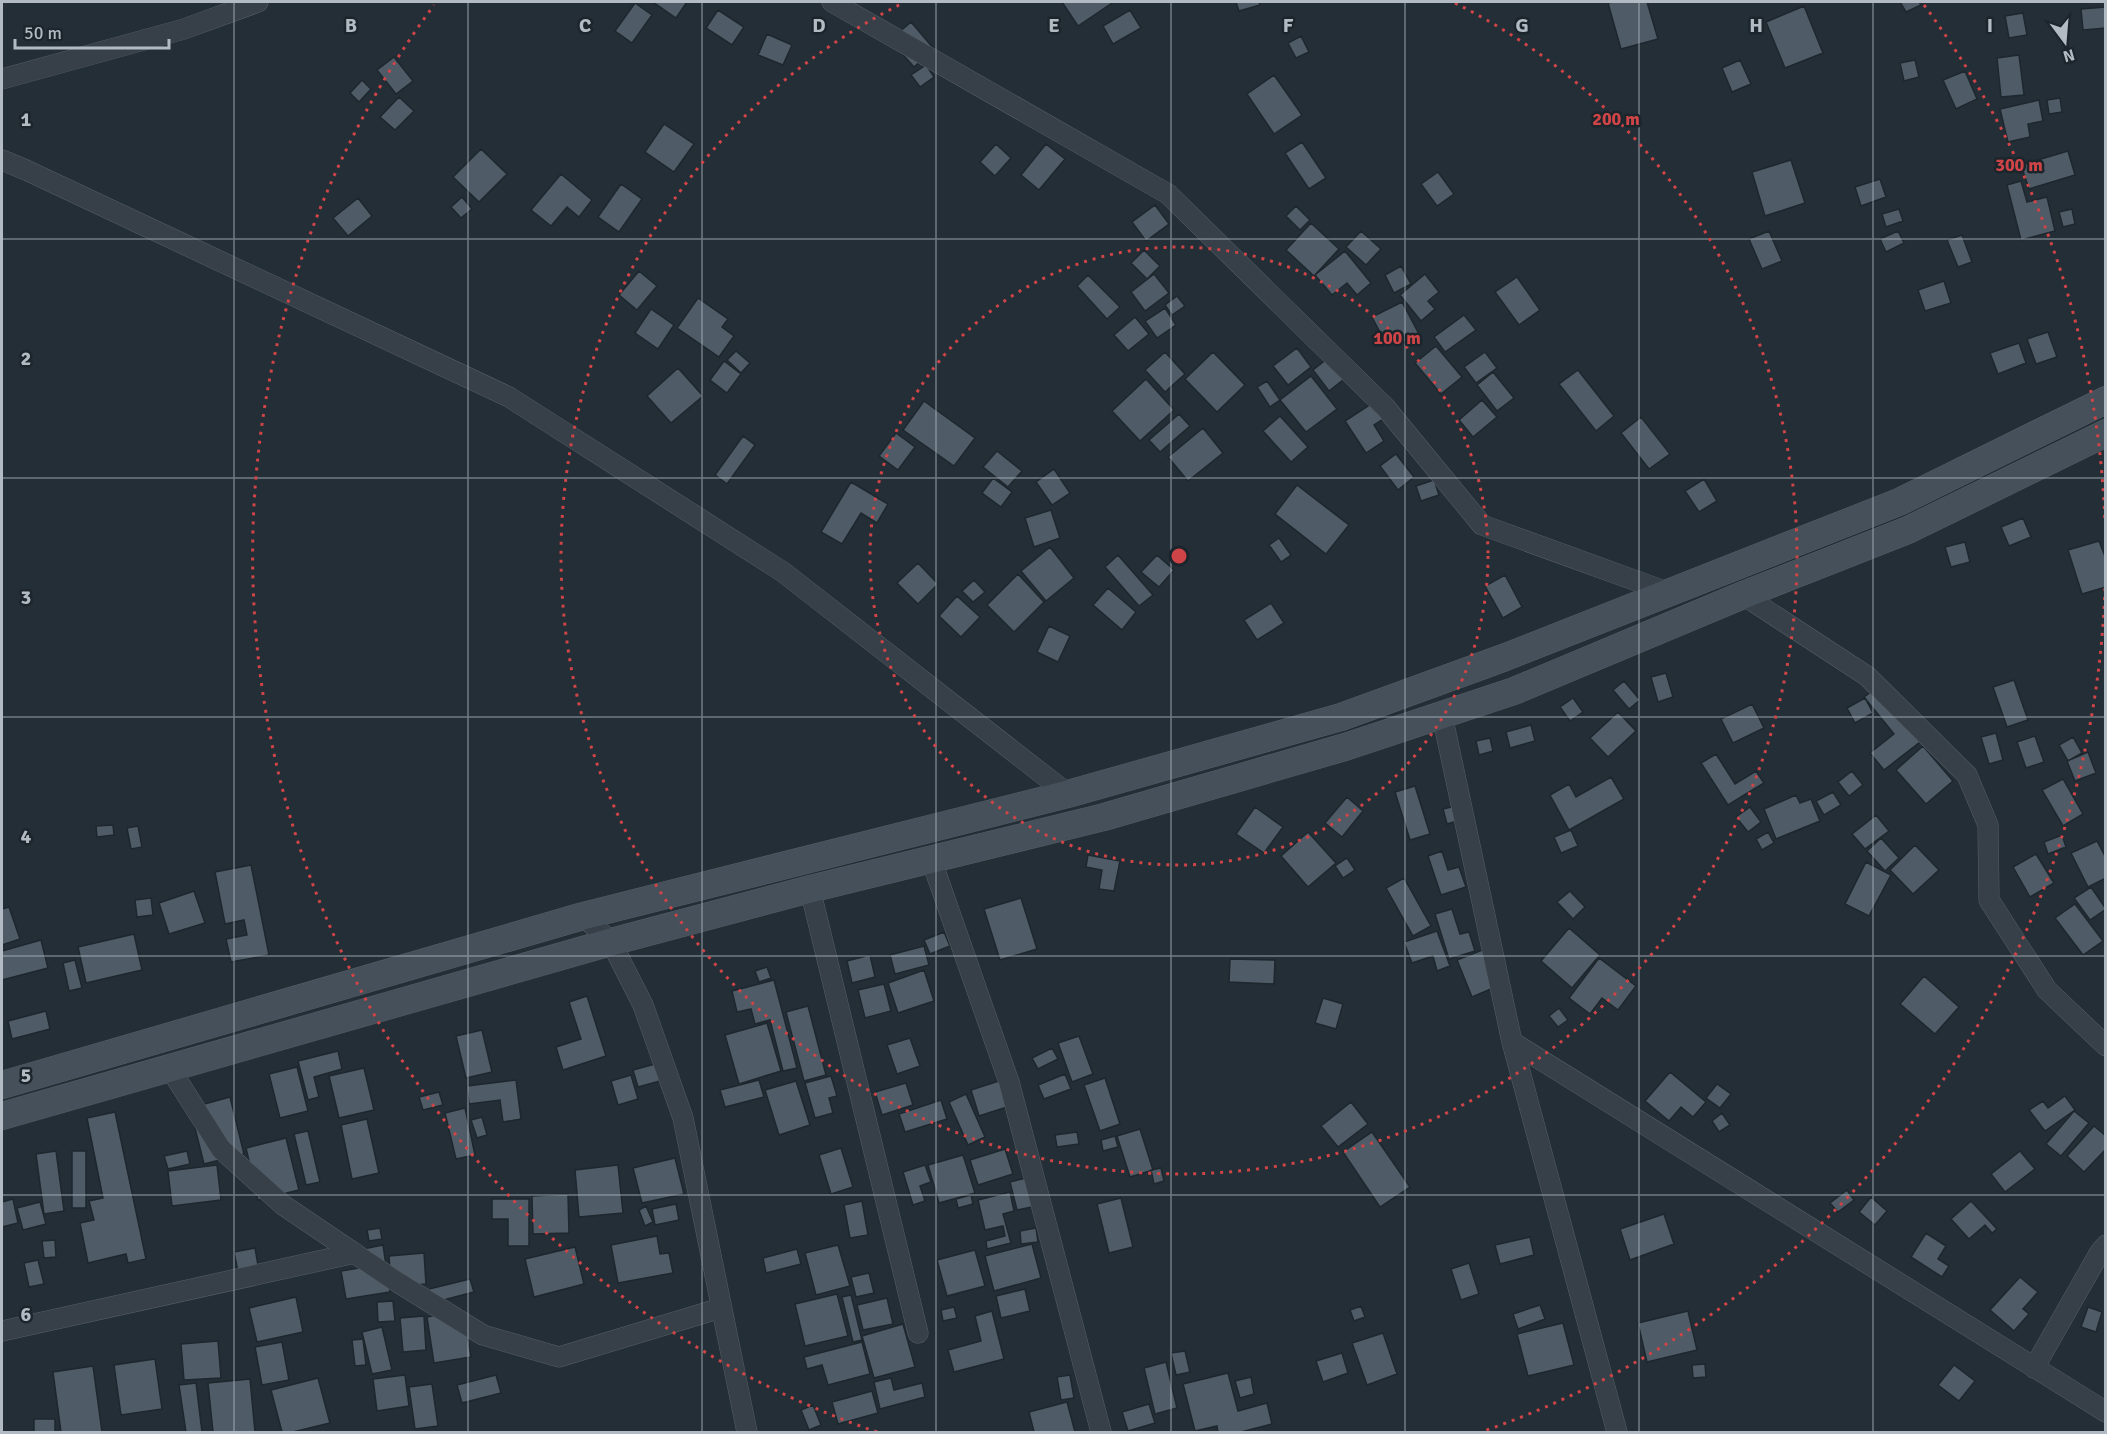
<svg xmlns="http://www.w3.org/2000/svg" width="2107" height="1434" font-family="Signika,sans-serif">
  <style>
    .building { fill: #4f5b66; stroke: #1e272e; stroke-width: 1.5 }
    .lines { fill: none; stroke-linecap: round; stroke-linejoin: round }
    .street-casing { stroke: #555e65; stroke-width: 21 }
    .secondary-casing { stroke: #555e65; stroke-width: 28 }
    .street { stroke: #374048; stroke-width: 20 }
    .secondary { stroke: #45505a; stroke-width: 27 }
    .grid { fill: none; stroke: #b2bbc4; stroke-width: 1.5; stroke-opacity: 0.55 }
    .ring { fill: none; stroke: #cf4547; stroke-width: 3; stroke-dasharray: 3 6 }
    .grid-label { font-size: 20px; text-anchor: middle; font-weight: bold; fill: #b2bbc4; stroke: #1c252c; stroke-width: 5; stroke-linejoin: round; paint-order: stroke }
    .centre { fill: #cf4547; stroke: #1c252c; stroke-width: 3 }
    .ring-label { font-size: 18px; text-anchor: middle; font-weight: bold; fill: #cf4547; stroke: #1c252c; stroke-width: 5; stroke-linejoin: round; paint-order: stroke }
  </style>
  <rect width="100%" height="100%" fill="#232e37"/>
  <path class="building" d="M653 2H687L676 18Z
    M1062 2H1111L1112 3 1078 26Z
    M1236 2H1259L1260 5 1239 11Z
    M1613 2H1647L1658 39 1621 49 1608 3Z
    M1900 2H1919L1921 5 1906 12Z
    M635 3 652 15 632 43 615 31Z
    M1804 6 1823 53 1785 68 1766 22Z
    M2106 7V28L2083 30 2081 9Z
    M718 10 744 27 732 45 706 28Z
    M1130 10 1141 28 1113 44 1103 26Z
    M2023 13 2027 35 2009 38 2005 16Z
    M911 22 934 49 914 67 890 40Z
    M767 34 792 45 783 65 758 55Z
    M1301 36 1309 52 1296 58 1288 43Z
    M2019 55 2024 95 2001 97 1997 58Z
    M394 57 413 81 396 94 377 70Z
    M1740 60 1751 84 1732 92 1722 68Z
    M1915 60 1919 77 1904 81 1900 63Z
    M926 65 934 77 920 87 911 75Z
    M1965 71 1977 99 1956 109 1943 80Z
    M1274 75 1302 115 1274 134 1247 94Z
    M362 80 371 89 359 102 350 93Z
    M399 97 414 111 395 130 380 117Z
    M2060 98 2062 112 2049 114 2047 100Z
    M2039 100 2043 121 2028 124 2030 137 2008 142 2000 109Z
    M664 124 694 144 674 172 645 152Z
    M1302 142 1326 178 1309 189 1285 153Z
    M996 144 1011 158 995 176 980 162Z
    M1046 144 1065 159 1039 190 1021 175Z
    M481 149 507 174 479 202 453 177Z
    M2068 151 2075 175 2029 189 2021 165Z
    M1791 160 1805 203 1765 216 1752 172Z
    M1438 172 1454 194 1437 206 1421 184Z
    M561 174 592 200 579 217 567 207 551 226 531 210Z
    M1880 179 1886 197 1861 206 1855 187Z
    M2021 181 2027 202 2047 197 2055 231 2021 240 2007 185Z
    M621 184 642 199 619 232 598 217Z
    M462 197 472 209 461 218 451 207Z
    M358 198 372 216 348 236 333 218Z
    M1155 205 1169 224 1146 241 1132 222Z
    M1296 206 1310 220 1300 230 1286 216Z
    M1899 209 1903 221 1886 227 1882 214Z
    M2072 209 2075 224 2063 227 2059 212Z
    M1311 223 1339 249 1314 276 1286 250Z
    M1361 231 1381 249 1366 265 1346 247Z
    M1769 231 1782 261 1762 269 1749 239Z
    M1898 231 1904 243 1886 252 1880 239Z
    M1962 235 1972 262 1958 267 1947 240Z
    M1144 250 1160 266 1147 279 1131 263Z
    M1345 251 1371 283 1357 295 1347 283 1332 295 1315 275Z
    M1401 266 1411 284 1394 293 1385 275Z
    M639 271 657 286 637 310 619 295Z
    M1154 274 1169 293 1145 311 1131 292Z
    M1425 274 1439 292 1428 301 1435 309 1421 321 1400 295Z
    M1088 275 1120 307 1107 319 1077 286Z
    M1517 277 1540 310 1519 325 1495 292Z
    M1944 281 1951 303 1925 311 1918 290Z
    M1177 296 1185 306 1172 315 1165 305Z
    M698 298 728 319 722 327 734 336 719 357 677 328Z
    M1402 302 1419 334 1403 342 1398 333 1384 340 1372 317Z
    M1165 308 1176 325 1157 338 1145 321Z
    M651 309 674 325 658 349 635 333Z
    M1464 315 1476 330 1445 352 1434 337Z
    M1135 317 1149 334 1128 351 1114 335Z
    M2048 332 2057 357 2036 364 2027 339Z
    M2019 343 2026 363 1998 374 1990 353Z
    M1436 346 1462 377 1441 394 1415 363Z
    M1297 348 1311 367 1288 385 1273 366Z
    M736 351 750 363 741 373 727 360Z
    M1337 351 1353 372 1329 391 1313 370Z
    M1165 352 1185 374 1165 392 1145 370Z
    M1213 352 1245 385 1217 412 1185 379Z
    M1485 352 1497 368 1476 383 1464 367Z
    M724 361 741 374 727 393 710 380Z
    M678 368 703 396 671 423 647 396Z
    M1578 370 1614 416 1596 431 1559 384Z
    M1493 372 1514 398 1497 411 1477 385Z
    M1311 376 1337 409 1306 432 1280 400Z
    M1146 379 1174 410 1140 441 1112 411Z
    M1267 381 1280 400 1270 407 1257 387Z
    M1377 400 1388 416 1374 425 1384 441 1366 453 1345 421Z
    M1482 400 1497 417 1473 437 1459 420Z
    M924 401 975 438 954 466 903 430Z
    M1179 414 1190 426 1160 452 1149 440Z
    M1280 416 1308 447 1291 462 1263 431Z
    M1641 417 1670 454 1649 469 1621 433Z
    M1203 428 1223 453 1188 481 1168 457Z
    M896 433 915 447 898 470 879 456Z
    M743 436 755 445 727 484 715 475Z
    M997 451 1022 471 1008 487 983 467Z
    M1396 454 1414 477 1398 490 1380 466Z
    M1054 469 1070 493 1052 505 1036 482Z
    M993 478 1012 492 1001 507 982 493Z
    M1704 479 1717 501 1699 512 1685 491Z
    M1434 480 1439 495 1421 501 1416 486Z
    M851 482 888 504 877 523 861 513 842 544 821 532Z
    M1297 485 1349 525 1326 554 1275 514Z
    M1051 510 1060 538 1034 547 1025 518Z
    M2023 518 2031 537 2009 546 2001 527Z
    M1279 538 1291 555 1281 562 1269 545Z
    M2099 541 2106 559V587L2082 594 2068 550Z
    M1965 542 1970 562 1951 567 1945 547Z
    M1050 547 1074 578 1046 601 1021 571Z
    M1118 555 1153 595 1139 606 1105 567Z
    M1157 555 1174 570 1159 587 1141 572Z
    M918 563 938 584 918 604 897 583Z
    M1018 574 1044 602 1014 632 987 605Z
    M1505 575 1522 607 1503 618 1485 586Z
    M974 580 985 592 973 602 962 591Z
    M1108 588 1136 612 1122 630 1093 605Z
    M957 596 980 617 961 637 939 616Z
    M1271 603 1284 623 1257 640 1244 620Z
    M1049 626 1070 636 1058 662 1037 652Z
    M1666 673 1673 697 1658 702 1651 677Z
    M2014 680 2028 720 2007 727 1993 687Z
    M1624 681 1640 700 1629 709 1613 690Z
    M1877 688 1920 742 1884 770 1870 753 1894 734 1864 697Z
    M1573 698 1583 712 1570 721 1560 707Z
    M1865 698 1873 713 1855 723 1847 708Z
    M1752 704 1764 728 1733 743 1721 719Z
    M1618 712 1636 731 1608 757 1590 738Z
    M1531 725 1535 741 1510 748 1506 732Z
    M1996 733 2003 760 1989 764 1981 737Z
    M2035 736 2044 762 2026 768 2017 742Z
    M2073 737 2082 753 2068 761 2059 745Z
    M1490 738 1493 751 1479 755 1476 741Z
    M1923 746 1953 781 1926 804 1896 770Z
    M2088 752 2096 773 2075 781 2067 761Z
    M1716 754 1735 784 1756 771 1764 783 1728 805 1701 763Z
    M1852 771 1863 785 1849 796 1838 782Z
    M1611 777 1624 799 1569 830 1550 795 1569 784 1576 797Z
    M2063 779 2083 814 2063 826 2042 790Z
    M1415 786 1430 834 1410 840 1395 792Z
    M1833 792 1841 805 1824 815 1816 801Z
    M1796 795 1800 803 1811 799 1820 821 1776 839 1764 809Z
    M1347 797 1363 811 1342 837 1325 823Z
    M1464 804 1467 818 1447 824 1443 809Z
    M1255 807 1283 827 1264 853 1236 834Z
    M1750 807 1761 822 1748 832 1736 817Z
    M1876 815 1889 831 1865 849 1852 834Z
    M113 825 114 835 97 837 96 826Z
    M138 826 142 847 131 849 127 828Z
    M1571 830 1578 846 1561 853 1554 837Z
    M1308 832 1336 863 1308 887 1281 856Z
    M1768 832 1774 843 1762 850 1756 839Z
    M2062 835 2066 847 2048 854 2044 842Z
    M1881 838 1899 858 1885 871 1867 851Z
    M2097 841 2106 858V878L2088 887 2071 853Z
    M1915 845 1939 870 1913 894 1890 870Z
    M1442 851 1448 870 1459 867 1466 887 1441 895 1428 856Z
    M2036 854 2054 883 2030 897 2013 867Z
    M1088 855 1120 861 1114 891 1099 889 1102 870 1086 867Z
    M1347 858 1355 870 1343 878 1335 866Z
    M1866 862 1891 875 1869 916 1845 904Z
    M251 865 269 955 231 962 226 939 247 935 244 920 225 924 215 872Z
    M1404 878 1431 926 1413 936 1386 888Z
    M2091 887 2106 909 2090 920 2074 898Z
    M194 891 205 923 169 934 159 903Z
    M1570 891 1585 907 1573 919 1557 902Z
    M151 898 153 915 137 917 135 900Z
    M1021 898 1037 949 1000 960 984 909Z
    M2075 904 2103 941 2083 955 2055 918Z
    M9 907 20 939 2 945V909Z
    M1452 909 1460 934 1469 932 1475 951 1449 959 1435 914Z
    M1569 928 1600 955 1572 988 1541 961Z
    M1437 931 1450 966 1437 971 1433 956 1412 963 1404 942Z
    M944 932 950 946 930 954 924 940Z
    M134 934 142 970 86 983 78 947Z
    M41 940 48 968 2 980V951Z
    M924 946 929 965 895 974 890 955Z
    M1490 947 1505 983 1472 997 1457 960Z
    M870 955 875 977 852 983 847 961Z
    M1599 958 1636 986 1618 1010 1602 998 1590 1014 1569 998Z
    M1230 959 1275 960 1274 984 1229 982Z
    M75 960 82 988 69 991 63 963Z
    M767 967 771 978 759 982 755 971Z
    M924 970 934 1001 898 1013 888 983Z
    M1924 976 1959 1007 1935 1034 1900 1004Z
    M774 980 797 1068 783 1071 770 1020 755 1024 751 1009 737 1012 732 991Z
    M884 984 891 1011 865 1018 858 990Z
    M587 996 606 1056 563 1070 556 1047 581 1039 569 1002Z
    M1323 998 1343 1004 1336 1029 1315 1023Z
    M808 1006 826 1075 804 1081 786 1012Z
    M1559 1008 1568 1020 1558 1027 1549 1016Z
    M46 1011 50 1029 12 1039 8 1021Z
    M767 1023 781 1071 739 1084 725 1035Z
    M482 1030 492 1072 466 1078 456 1036Z
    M1079 1036 1093 1074 1072 1082 1058 1043Z
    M910 1038 920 1066 897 1074 887 1045Z
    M1052 1048 1058 1059 1038 1069 1032 1058Z
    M338 1051 342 1069 314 1077 319 1097 308 1100 298 1061Z
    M655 1064 660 1081 638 1087 633 1070Z
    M297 1067 308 1111 280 1118 269 1074Z
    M364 1068 374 1110 339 1118 329 1076Z
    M1670 1072 1706 1102 1693 1117 1681 1107 1669 1121 1645 1101Z
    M1065 1074 1071 1089 1044 1099 1038 1085Z
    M631 1075 638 1099 618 1105 611 1081Z
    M831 1076 837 1096 829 1098 833 1113 815 1118 805 1083Z
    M1105 1078 1120 1124 1100 1131 1084 1085Z
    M516 1080 521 1119 503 1122 500 1100 469 1104 467 1086Z
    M759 1080 764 1097 725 1107 720 1090Z
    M1002 1080 1010 1106 979 1116 971 1090Z
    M796 1081 810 1125 779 1135 765 1090Z
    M906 1083 913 1105 882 1115 875 1092Z
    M1717 1084 1731 1094 1720 1108 1706 1098Z
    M439 1092 443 1105 423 1110 419 1097Z
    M966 1094 985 1137 968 1145 949 1102Z
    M2065 1096 2075 1110 2045 1131 2029 1110 2043 1101 2048 1108Z
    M230 1097 244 1154 204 1164 190 1108Z
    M941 1100 947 1119 905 1132 899 1114Z
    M1351 1102 1368 1124 1338 1147 1321 1126Z
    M465 1108 475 1155 456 1159 445 1113Z
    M2074 1111 2089 1123 2061 1156 2046 1144Z
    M115 1112 146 1259 128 1263 126 1254 88 1263 80 1223 94 1220 89 1201 103 1198 87 1118Z
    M1722 1113 1730 1125 1719 1132 1712 1121Z
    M482 1117 487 1135 477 1138 471 1120Z
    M367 1119 379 1173 352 1179 341 1125Z
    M2094 1126 2106 1136V1149L2084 1172 2067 1156Z
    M1140 1129 1153 1170 1130 1177 1117 1136Z
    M308 1131 320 1182 306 1185 294 1134Z
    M1077 1132 1079 1144 1057 1147 1055 1135Z
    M1372 1132 1410 1187 1380 1207 1343 1152Z
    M1115 1136 1118 1147 1103 1151 1101 1140Z
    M286 1138 299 1190 258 1200 246 1148Z
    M841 1148 853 1187 831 1194 819 1155Z
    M1005 1149 1013 1174 978 1185 970 1160Z
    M56 1151 64 1211 44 1214 36 1154Z
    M72 1151H86V1208H72Z
    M187 1151 190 1164 168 1169 164 1156Z
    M2020 1151 2035 1169 2005 1192 1991 1174Z
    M963 1155 975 1193 939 1203 928 1165Z
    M675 1158 684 1194 642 1203 633 1168Z
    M217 1165 221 1200 172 1206 168 1171Z
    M618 1165 623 1213 579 1217 575 1170Z
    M925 1165 931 1182 920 1186 925 1201 913 1205 903 1172Z
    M1161 1168 1164 1181 1154 1184 1151 1170Z
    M1026 1178 1032 1207 1017 1210 1010 1182Z
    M1847 1190 1854 1200 1838 1212 1830 1203Z
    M1010 1192 1014 1211 1003 1214 1011 1243 987 1249 986 1241 1005 1236 1003 1226 985 1230 978 1200Z
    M568 1194 569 1233 533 1234 532 1196Z
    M971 1195 973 1204 958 1208 956 1199Z
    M1871 1197 1887 1211 1875 1225 1859 1212Z
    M1121 1198 1133 1247 1109 1253 1097 1204Z
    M13 1199 18 1223 2 1227V1202Z
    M492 1199H529V1246H508V1219H492Z
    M862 1201 868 1235 850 1238 844 1205Z
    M1971 1201 1997 1229 1992 1233 1985 1225 1969 1239 1951 1219Z
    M40 1202 46 1224 23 1230 17 1208Z
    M676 1204 679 1220 655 1225 652 1209Z
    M646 1206 653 1222 645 1226 639 1210Z
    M1664 1214 1674 1244 1630 1260 1620 1229Z
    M380 1228 382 1239 369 1241 367 1230Z
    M1036 1228 1038 1242 1021 1244 1020 1231Z
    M1926 1233 1946 1246 1938 1259 1949 1266 1942 1277 1911 1257Z
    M657 1236 660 1254 669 1253 673 1273 618 1283 611 1245Z
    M1530 1237 1534 1255 1500 1264 1495 1245Z
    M55 1240 56 1257 44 1258 42 1241Z
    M1032 1244 1041 1278 994 1291 985 1256Z
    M383 1245 390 1292 346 1299 341 1271 366 1267 363 1249Z
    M838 1245 850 1286 816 1295 805 1253Z
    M575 1247 584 1284 534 1297 525 1259Z
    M255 1248 261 1282 241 1286 234 1252Z
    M797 1249 801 1264 766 1273 763 1258Z
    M975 1250 985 1286 947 1296 937 1260Z
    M424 1253 426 1284 391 1287 389 1256Z
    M38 1260 44 1284 29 1287 24 1263Z
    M1469 1263 1479 1294 1461 1300 1451 1269Z
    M869 1273 874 1293 856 1297 851 1277Z
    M2020 1277 2038 1292 2023 1309 2029 1314 2014 1331 1990 1310Z
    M470 1279 474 1292 428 1304 425 1290Z
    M1025 1289 1030 1311 1001 1318 996 1296Z
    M837 1294 848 1336 805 1346 795 1304Z
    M851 1295 862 1340 853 1342 842 1297Z
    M296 1297 303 1332 257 1342 249 1308Z
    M887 1298 893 1324 863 1330 857 1305Z
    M393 1301 395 1321 378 1322 377 1302Z
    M1540 1305 1545 1319 1518 1329 1513 1314Z
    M1361 1306 1365 1317 1354 1321 1350 1310Z
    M954 1307 957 1318 943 1321 941 1310Z
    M2088 1307 2102 1312 2096 1332 2081 1327Z
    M463 1310 471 1357 434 1363 427 1317Z
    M992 1311 1004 1359 954 1372 948 1350 981 1341 975 1316Z
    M1688 1311 1697 1350 1647 1362 1638 1323Z
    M424 1316 426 1350 403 1352 400 1318Z
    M1563 1323 1574 1365 1528 1376 1517 1334Z
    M903 1324 915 1367 874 1378 862 1336Z
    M382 1327 392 1370 372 1374 362 1332Z
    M1383 1333 1397 1374 1367 1385 1352 1343Z
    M363 1339 366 1365 355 1366 352 1340Z
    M218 1341 221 1378 184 1380 181 1344Z
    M282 1342 289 1380 262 1385 255 1347Z
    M862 1342 870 1374 828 1385 822 1365 807 1369 804 1357Z
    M1185 1351 1190 1372 1176 1375 1171 1353Z
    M1342 1353 1348 1373 1323 1382 1316 1361Z
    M155 1359 162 1409 121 1415 114 1365Z
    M1166 1362 1177 1408 1155 1414 1144 1368Z
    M1705 1364 1706 1377 1693 1378 1692 1365Z
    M1954 1365 1975 1381 1959 1401 1938 1385Z
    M93 1366 102 1432H61L53 1372Z
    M1228 1373 1238 1411 1267 1403 1272 1424 1241 1432H1218L1217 1426 1195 1431 1183 1384Z
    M405 1375 409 1406 377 1411 373 1379Z
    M496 1375 501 1393 462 1403 457 1385Z
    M1070 1375 1074 1398 1061 1400 1057 1377Z
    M1251 1377 1254 1394 1240 1398 1235 1381Z
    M318 1378 330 1423 293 1432H282L271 1390Z
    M891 1378 894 1390 922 1383 925 1397 880 1409 874 1382Z
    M250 1379 255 1432H213L208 1383Z
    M196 1383 202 1432H186L179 1385Z
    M432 1384 438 1426 415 1429 409 1387Z
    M872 1391 878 1413 838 1424 832 1402Z
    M1067 1402 1075 1432H1034L1029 1412Z
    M1149 1404 1155 1423 1128 1431 1122 1412Z
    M813 1405 821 1425 809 1430 801 1410Z
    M34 1419H55V1432H34Z"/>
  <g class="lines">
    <g class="street-casing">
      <path id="street" d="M832 2 1168 194 1385 407 1482 525 1667 592
        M2 79 184 29 258 2
        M2 160 26 170 509 397 783 572 1068 794
        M1743 595 1867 676 1967 775 1988 825 1989 900 2047 990 2106 1046
        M1442 715 1512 1042 1617 1432
        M931 859 1009 1082 1101 1432
        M810 889 918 1333
        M583 916 611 942 643 1005 683 1118 747 1432
        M1512 1042 2106 1412
        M169 1067 221 1149 283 1205 394 1280 483 1335 559 1357 721 1308
        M2 1331 355 1253
        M2034 1368 2100 1252 2106 1245"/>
    </g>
    <g class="secondary-casing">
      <path id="secondary" d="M2 1085 583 916 1068 794 1341 717 1503 658 1899 502 2106 400
        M2 1116 611 942 810 889 1104 817 1345 747 1514 691 1743 595 1908 530 2106 433"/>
    </g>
    <use href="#street" class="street"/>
    <use href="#secondary" class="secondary"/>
  </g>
  <path class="grid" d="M234 2V1432M468 2V1432M702 2V1432M936 2V1432M1171 2V1432M1405 2V1432M1639 2V1432M1873 2V1432M2 239H2106M2 478H2106M2 717H2106M2 956H2106M2 1195H2106"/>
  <g class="ring">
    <circle cx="1179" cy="556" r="309"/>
    <path d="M1455 3A618 618 0 1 1 903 3"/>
    <path d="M2105 588A927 927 0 0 1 1481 1432M877 1432A927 927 0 0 1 434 5M1924 5A927 927 0 0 1 2105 524"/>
  </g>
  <g class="grid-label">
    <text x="351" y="32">B</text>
    <text x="585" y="32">C</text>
    <text x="819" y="32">D</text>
    <text x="1054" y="32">E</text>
    <text x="1288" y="32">F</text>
    <text x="1522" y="32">G</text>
    <text x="1756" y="32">H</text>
    <text x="1990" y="32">I</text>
    <text x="26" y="126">1</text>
    <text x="26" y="365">2</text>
    <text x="26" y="604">3</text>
    <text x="26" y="843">4</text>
    <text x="26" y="1082">5</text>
    <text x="26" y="1321">6</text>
  </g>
  <circle cx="1179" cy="556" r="9" class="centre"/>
  <g class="ring-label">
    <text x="1616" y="125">200 m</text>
    <text x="2019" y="171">300 m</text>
    <text x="1397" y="344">100 m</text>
  </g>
  <rect width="2107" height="1434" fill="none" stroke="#b2bbc4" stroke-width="6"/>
  <g transform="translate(2065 42) rotate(164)" stroke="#1c252c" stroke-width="4.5" paint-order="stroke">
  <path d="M0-4.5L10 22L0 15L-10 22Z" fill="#b2bbc4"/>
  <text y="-9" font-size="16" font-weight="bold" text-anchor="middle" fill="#b2bbc4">N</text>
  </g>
  <path d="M15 39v9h154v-9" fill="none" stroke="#b2bbc4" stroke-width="3"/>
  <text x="24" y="39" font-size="18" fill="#b2bbc4" stroke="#1c252c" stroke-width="4.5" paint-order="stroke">50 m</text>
</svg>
